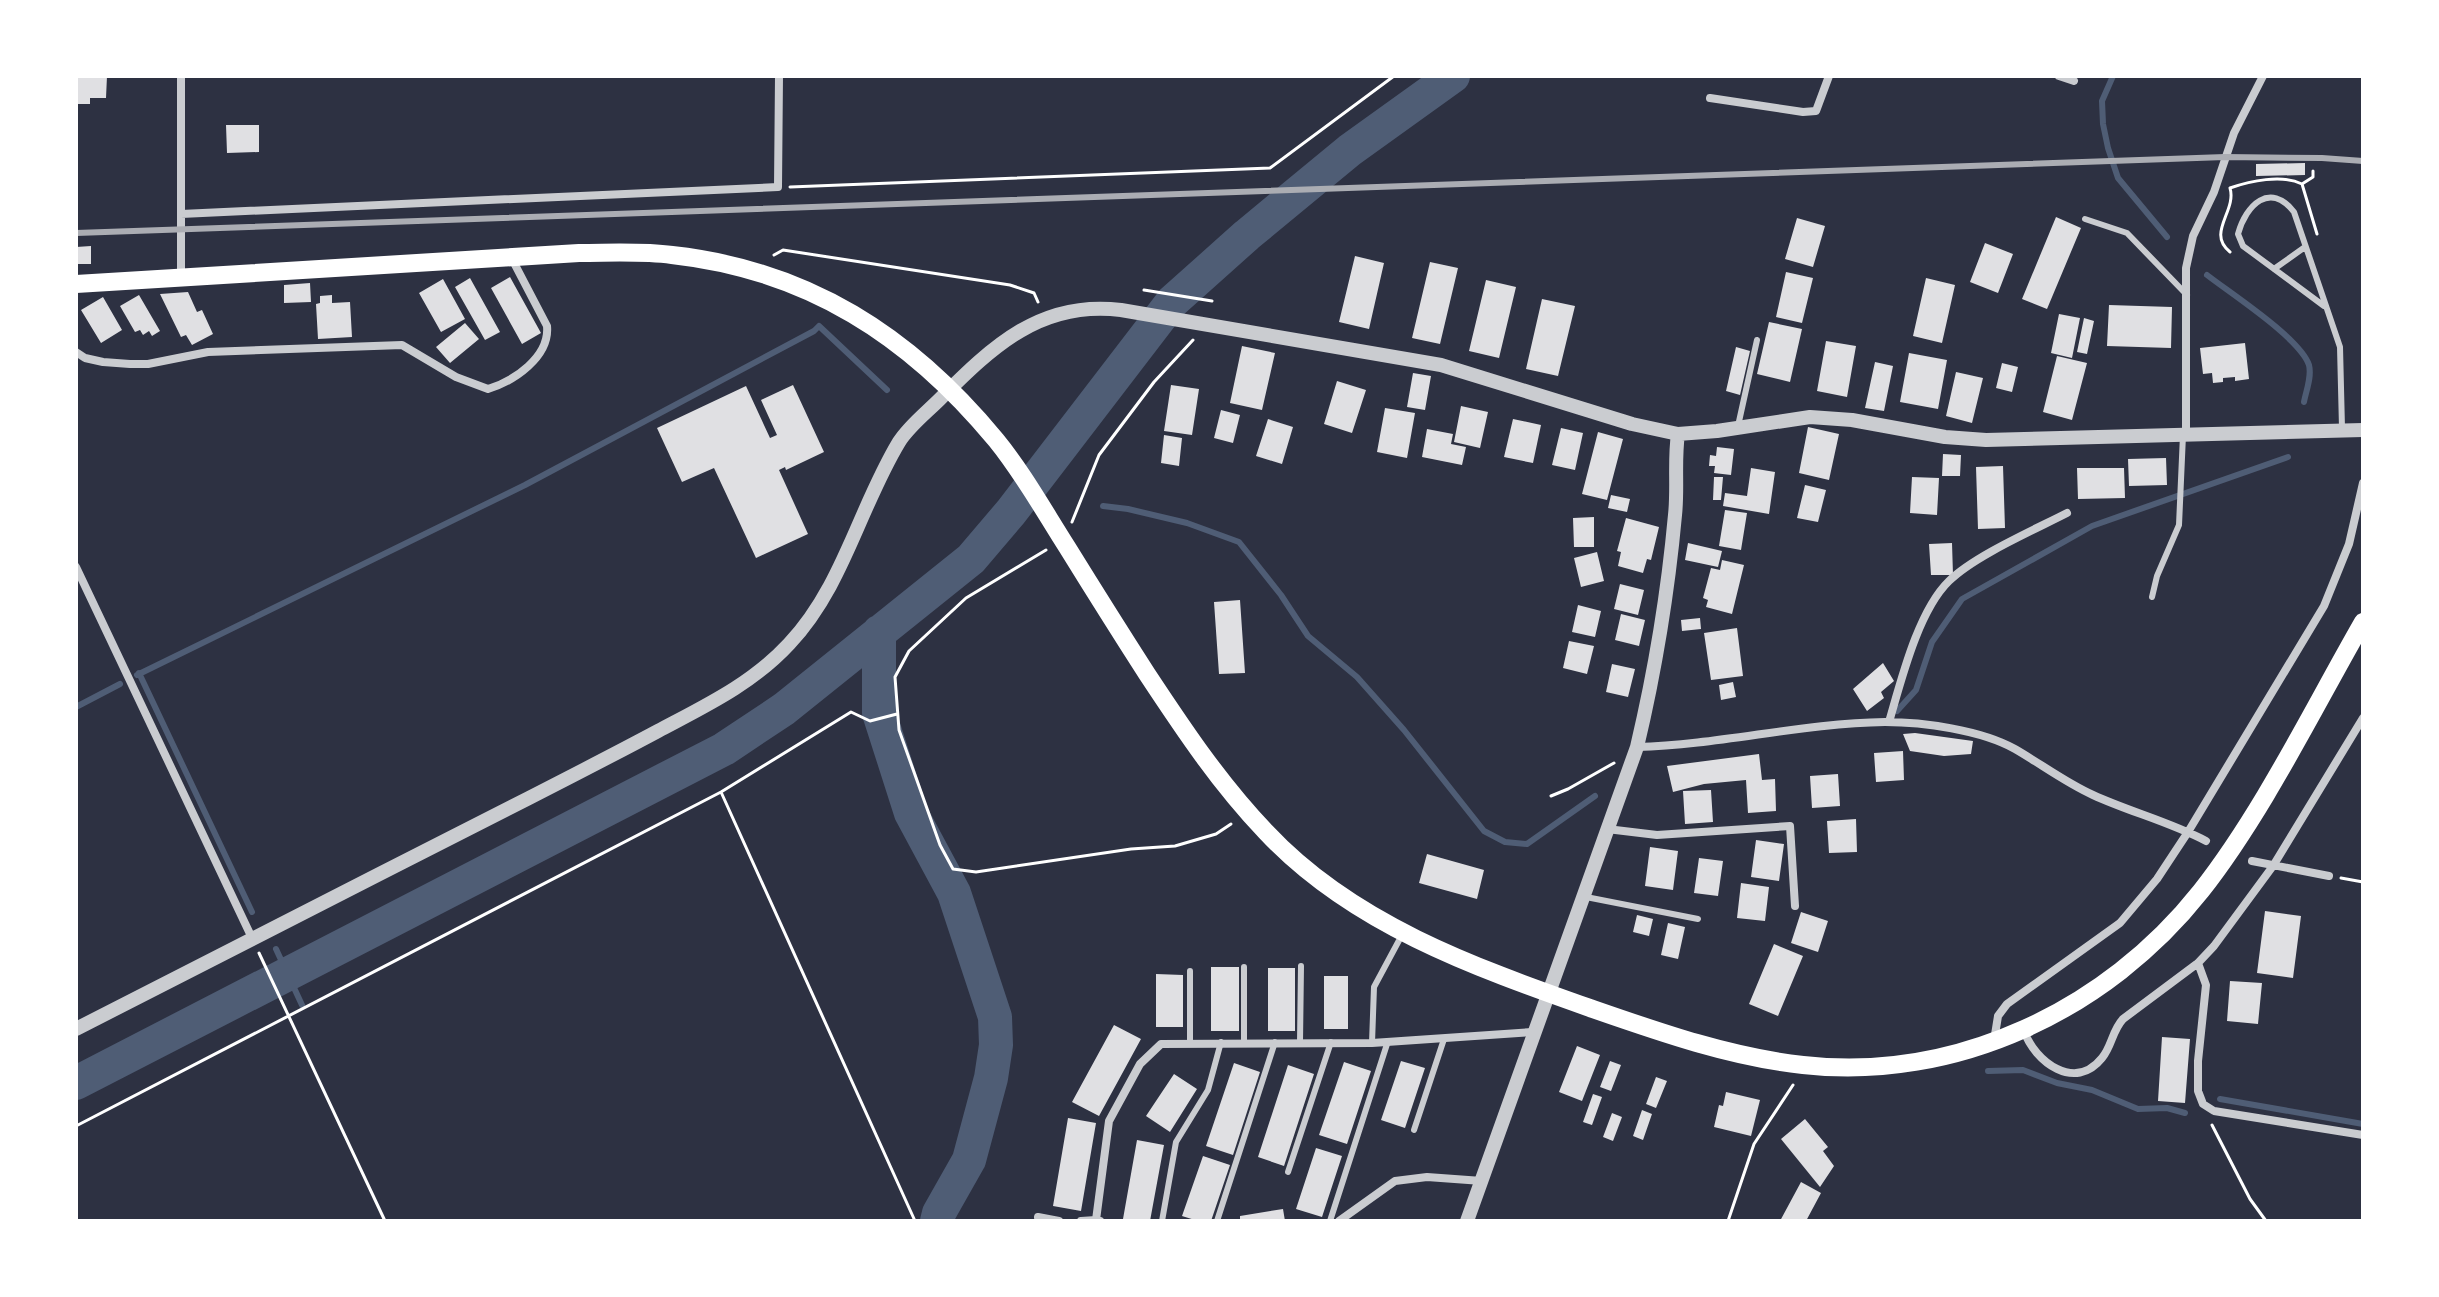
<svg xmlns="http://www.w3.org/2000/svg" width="2439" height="1297" font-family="Cabin,sans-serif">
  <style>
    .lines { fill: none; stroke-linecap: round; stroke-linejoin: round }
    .stream { stroke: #4f5d75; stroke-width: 6 }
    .river { stroke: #4f5d75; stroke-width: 34 }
    .building { fill: #e0e0e3 }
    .path { stroke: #fff; stroke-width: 3 }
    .service { stroke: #caccd0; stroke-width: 6 }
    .minor { stroke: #caccd0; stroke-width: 8 }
    .tertiary { stroke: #caccd0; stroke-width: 14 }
    .primary { stroke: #fff; stroke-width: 18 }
    .rail { stroke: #abadb3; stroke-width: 6 }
  </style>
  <rect width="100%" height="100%" fill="#2d3142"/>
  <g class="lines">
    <path class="stream" d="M2113 76 2102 101 2103 124 2108 148 2118 178 2167 237
      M2207 275C2230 293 2300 338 2309 365 2312 377 2306 391 2304 402
      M1103 506 1128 509 1187 523 1239 542 1281 595 1308 636 1357 677 1404 730 1484 831 1505 842 1527 844 1595 796
      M139 673 252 912
      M137 675 525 485 814 331 819 326 887 390
      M76 707 120 684
      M1897 711 1916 690 1932 642 1962 599 2092 526 2288 457
      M276 949 302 1005
      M1988 1071 2023 1070 2057 1083 2092 1090 2138 1109 2167 1108 2185 1113
      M2220 1099 2363 1124"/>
    <path class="river" d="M879 632V713L911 813 954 893 995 1017 996 1045 991 1078 969 1160 939 1213 937 1221
      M76 1083 724 749 784 709 971 559 1011 512 1172 302 1247 235 1350 150 1453 76"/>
  </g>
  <path class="building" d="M76 76H107L106 98H90V104H76Z
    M226 125H259V152L227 153Z
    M2305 163V175L2256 176V164Z
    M2056 217 2081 228 2047 309 2022 299Z
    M1797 218 1825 226 1813 267 1785 259Z
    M1985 243 2013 254 1998 293 1970 282Z
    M91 246V264H76V247Z
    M1355 256 1384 263 1369 329 1339 322Z
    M1430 262 1458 268 1440 344 1412 338Z
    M1786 272 1813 278 1802 323 1776 317Z
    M510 277 541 333 522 344 491 288Z
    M470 278 500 332 485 340 455 287Z
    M1926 278 1955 285 1942 343 1913 336Z
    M443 279 465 319 441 332 419 293Z
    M1486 280 1516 287 1499 358 1469 351Z
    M310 283 311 302 284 303V285Z
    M188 292 197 312 202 310 213 334 192 345 186 335 181 337 160 294Z
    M139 295 160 331 152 336 149 331 143 335 140 330 135 332 120 306Z
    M332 295V303L350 302 352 337 318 339 316 304 320 303V296Z
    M103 297 122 330 101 343 81 310Z
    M1542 299 1575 306 1558 376 1526 369Z
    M2109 305 2172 307 2171 348 2107 346Z
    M2059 314 2080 318 2072 358 2051 353Z
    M2084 318 2094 321 2087 354 2077 352Z
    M1769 322 1802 329 1790 382 1757 374Z
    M465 323 479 339 450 363 436 347Z
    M1826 341 1856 346 1847 397 1817 391Z
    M2245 343 2249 379 2235 381V377L2223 378V382L2213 383 2212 373 2203 374 2200 348Z
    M1242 346 1275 353 1262 410 1230 403Z
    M1736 347 1750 351 1740 395 1726 391Z
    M1909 353 1947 360 1938 409 1900 402Z
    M2057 356 2087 363 2072 420 2043 412Z
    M1875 362 1893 366 1884 411 1865 408Z
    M2002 363 2018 367 2012 392 1996 388Z
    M1956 372 1983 378 1972 423 1946 416Z
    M1413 373 1431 376 1425 410 1407 407Z
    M1337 381 1366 390 1352 433 1324 424Z
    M793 385 824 452 786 470 785 467 779 470 808 534 756 558 714 468 682 482 657 428 746 386 770 438 777 435 761 400Z
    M1171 385 1199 389 1192 435 1164 431Z
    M1461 406 1488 412 1480 448 1454 442Z
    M1385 408 1415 413 1407 458 1377 452Z
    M1221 410 1240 415 1233 443 1214 438Z
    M1268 419 1293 427 1282 464 1256 456Z
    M1513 419 1541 425 1533 463 1504 457Z
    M1808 427 1839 434 1829 480 1799 473Z
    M1561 428 1583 433 1575 470 1552 465Z
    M1427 429 1453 434 1451 444 1466 447 1462 465 1422 457Z
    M1598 432 1623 439 1607 500 1582 494Z
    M1164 435 1182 438 1179 466 1161 463Z
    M1717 447 1734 449 1731 475 1714 473 1715 466H1709L1710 455 1716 456Z
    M1943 454 1961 455 1960 476H1942Z
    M2166 458 2167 485 2129 486 2128 459Z
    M2003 466 2005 528 1978 529 1976 467Z
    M1751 468 1775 472 1769 514 1723 506 1725 493 1747 496Z
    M2077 468H2124L2125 498 2078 499Z
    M1714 477H1723L1721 500H1713Z
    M1912 477 1939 478 1937 515 1910 513Z
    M1805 485 1826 490 1818 522 1797 518Z
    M1611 495 1630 499 1627 512 1608 508Z
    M1725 510 1747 513 1741 550 1719 546Z
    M1594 517V547H1574L1573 518Z
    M1626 518 1659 527 1651 560 1647 559 1643 573 1618 566 1621 552 1617 551Z
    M1688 543 1722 551 1718 567 1685 560Z
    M1952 543 1953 575H1931L1929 544Z
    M1597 552 1604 581 1581 587 1574 558Z
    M1722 560 1744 565 1732 614 1706 607 1708 600 1703 598 1711 568 1720 570Z
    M1620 584 1644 590 1638 615 1614 609Z
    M1240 600 1245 673 1219 674 1214 602Z
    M1578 605 1601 611 1595 637 1572 632Z
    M1621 614 1645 620 1639 646 1615 640Z
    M1700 618 1701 629 1682 631 1681 620Z
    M1737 628 1743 676 1711 680 1704 633Z
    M1569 641 1594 646 1587 674 1563 668Z
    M1883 663 1894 681 1881 692 1884 698 1867 711 1853 689Z
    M1612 664 1635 669 1628 697 1606 692Z
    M1733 682 1736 697 1721 700 1719 685Z
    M1915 733 1973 741 1971 754 1944 756 1910 751 1903 734Z
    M1903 751 1904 780 1876 782 1874 753Z
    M1759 754 1762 780 1775 779 1776 811 1748 813 1746 780 1704 784 1673 792 1667 766Z
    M1838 774 1840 806 1812 808 1810 776Z
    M1711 790 1713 822 1685 824 1683 791Z
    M1856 819 1857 852 1829 853 1827 821Z
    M1756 840 1784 844 1779 881 1751 877Z
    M1650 847 1678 851 1673 890 1645 886Z
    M1427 854 1484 870 1477 899 1419 883Z
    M1699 858 1723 861 1718 896 1694 893Z
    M1741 883 1769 887 1765 921 1737 918Z
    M2265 911 2301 916 2293 978 2257 973Z
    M1801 912 1828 921 1818 952 1791 943Z
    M1637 915 1653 919 1649 936 1633 932Z
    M1668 923 1685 927 1678 959 1661 955Z
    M1774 944 1803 956 1778 1016 1749 1004Z
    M1211 967H1239V1031H1211Z
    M1268 968H1295V1031H1268Z
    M1156 974 1183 975V1027H1156Z
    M1324 976H1348V1029H1324Z
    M2230 981 2262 983 2258 1024 2227 1021Z
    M1114 1025 1141 1039 1099 1116 1072 1102Z
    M2162 1037 2190 1039 2185 1103 2158 1101Z
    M1577 1046 1600 1055 1582 1101 1559 1092Z
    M1401 1061 1425 1068 1405 1128 1381 1120Z
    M1610 1061 1621 1065 1611 1091 1600 1087Z
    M1344 1062 1371 1071 1347 1144 1319 1135Z
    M1234 1063 1260 1072 1233 1155 1206 1146Z
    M1288 1065 1314 1074 1284 1166 1258 1157Z
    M1174 1074 1197 1089 1170 1132 1146 1116Z
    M1656 1077 1667 1081 1656 1108 1646 1104Z
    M1726 1092 1760 1100 1751 1136 1714 1127 1719 1105 1723 1106Z
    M1593 1094 1602 1097 1592 1125 1583 1122Z
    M1642 1110 1652 1114 1643 1140 1633 1136Z
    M1612 1113 1622 1117 1613 1141 1603 1137Z
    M1068 1118 1096 1123 1081 1211 1053 1206Z
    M1805 1119 1828 1147 1823 1151 1834 1166 1820 1187 1781 1139Z
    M1137 1140 1164 1145 1150 1221 1123 1219Z
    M1316 1148 1342 1156 1322 1217 1296 1209Z
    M1203 1156 1230 1165 1211 1221H1198L1182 1216Z
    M1801 1182 1821 1193 1806 1221H1780Z
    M1283 1209 1285 1221H1240V1216Z"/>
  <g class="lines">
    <path class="path" d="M2302 184 2313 177V171
      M790 187 1270 168 1394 76
      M2230 252C2206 233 2237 211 2230 188 2250 181 2282 174 2302 184L2317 234
      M774 255 783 250 1010 285 1034 293 1038 302
      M1144 290 1212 301
      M1072 522 1099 455 1154 382 1193 340
      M1046 550 966 598 909 651 895 677 899 730 940 845 953 869 976 872 1131 849 1175 846 1216 834 1231 824
      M721 792 915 1221
      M1551 796 1568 789 1614 763
      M2341 878 2363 882
      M259 953 385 1221
      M2212 1125 2250 1199 2266 1221
      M76 1126 721 792 851 712 870 721 897 714
      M1728 1221 1754 1144 1793 1085"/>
    <path class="service" d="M2085 219 2127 233 2187 295
      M2274 269 2305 247
      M2324 306 2243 246 2238 234C2246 205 2270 181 2294 212L2340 347 2342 428
      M1738 426 1757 340
      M2152 597 2157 576 2179 525 2183 435
      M1586 897 1698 919
      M1244 967V1042
      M1190 971V1042
      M1300 1042 1301 966
      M1372 1043 1374 987 1403 933
      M1414 1130 1444 1039
      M1288 1172 1331 1042
      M1162 1221 1176 1142 1208 1090 1221 1042
      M1217 1221 1275 1042
      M1330 1221 1388 1041"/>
    <path class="minor" d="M181 76V277
      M2059 76 2074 81
      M1710 98 1803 112 1816 111 1829 76
      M181 214 778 187 779 76
      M76 352 85 358 103 362 130 364H148L208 352 402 345 456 377 488 389C514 381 550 357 547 326L512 259
      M2186 435V268L2193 236 2214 192 2234 133 2263 76
      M76 567 252 938
      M1889 722C1901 681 1918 611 1949 581 1974 556 2034 530 2067 513
      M1637 747C1720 745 1802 723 1885 722 1923 722 1981 730 2015 749 2041 764 2066 783 2093 795 2130 812 2170 822 2206 841
      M1607 829 1657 835 1790 826 1795 906
      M2252 861 2329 876
      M2198 963 2206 985 2198 1061V1091L2203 1104 2214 1111 2363 1135
      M2024 1031C2035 1062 2075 1092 2102 1058 2112 1046 2112 1031 2123 1019L2198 963 2214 946 2273 866 2363 718
      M1994 1041 1998 1016 2007 1004 2120 923 2157 879 2188 832 2324 606 2349 544 2363 483
      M1038 1217 1059 1221
      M1081 1221 1096 1220
      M1100 1221 1096 1220 1109 1121 1140 1064 1161 1044 1372 1043 1533 1032
      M1339 1221 1395 1181 1427 1177 1482 1181"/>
    <path class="tertiary" d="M76 1029C227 951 378 875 529 798 572 776 615 754 658 731 705 706 752 684 789 644 843 587 859 508 899 442 909 426 927 412 940 399 993 346 1041 300 1121 310L1441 365 1632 424 1678 434 1717 431 1810 417 1852 420 1945 437 1986 440 2363 430
      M1467 1221 1637 747C1655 671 1668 592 1675 515 1678 488 1674 461 1678 434"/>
    <path class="primary" d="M76 284 579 253C610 253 641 251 672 255 808 270 910 336 996 440 1023 473 1044 511 1067 547 1093 589 1120 632 1147 674 1184 730 1220 784 1266 832 1352 924 1474 967 1590 1008 1659 1032 1730 1057 1803 1065 1956 1082 2107 1010 2201 891 2263 812 2313 709 2363 622"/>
    <path class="rail" d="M76 233 2225 157 2322 158 2363 161"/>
  </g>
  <rect width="2439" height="1297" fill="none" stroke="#ffffff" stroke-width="156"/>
</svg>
